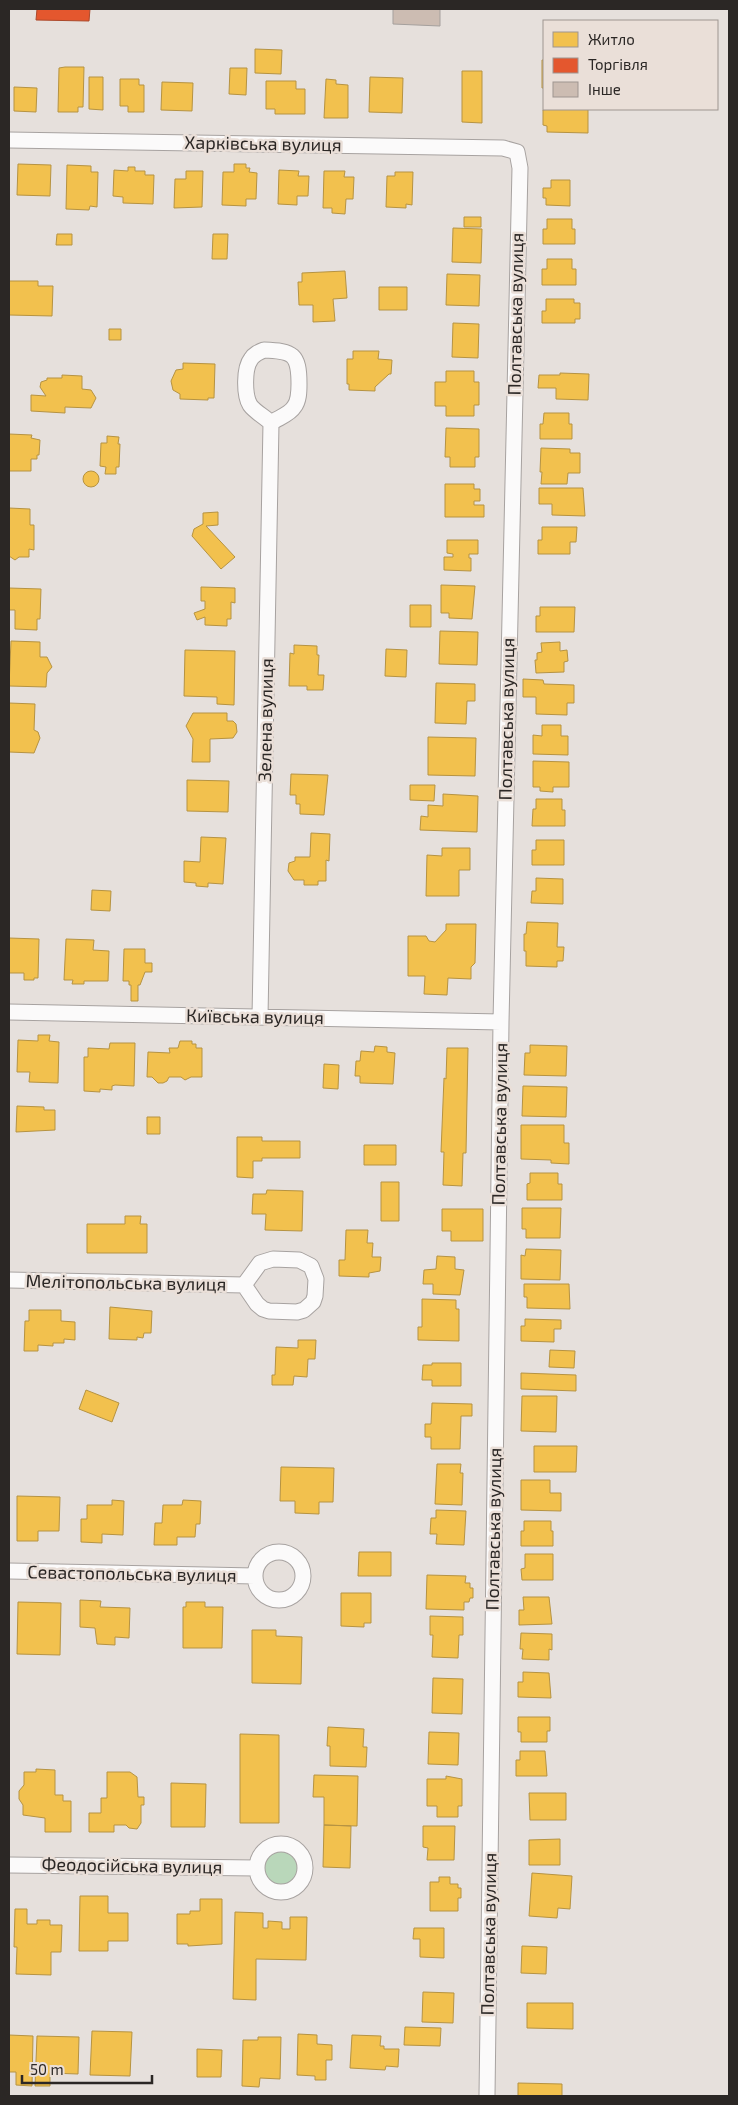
<svg xmlns="http://www.w3.org/2000/svg" width="738" height="2105" font-family="'Exo 2',sans-serif">
  <style>
    .green { fill: #b9d7ba }
    .homes { fill: #f2c14e; stroke: #b69342 }
    .shops { fill: #e4572e; stroke: #ac492b }
    .building { fill: #ccbcb2; stroke: #a5a09d }
    .lines { fill: none; stroke-linecap: round; stroke-linejoin: round }
    .minor-casing { stroke: #a7a2a0; stroke-width: 17 }
    .minor { stroke: #fbfafa; stroke-width: 15 }
    .labels { text-anchor: middle; stroke-width: 5; stroke-linejoin: round; paint-order: stroke }
    .street-label { font-size: 18px; fill: #2b2725; stroke: #eadfd8 }
  </style>
  <rect width="100%" height="100%" fill="#e6e0dc"/>
  <path class="green" d="M257 1868a24 24 0 1 1 48 0a24 24 0 1 1-48 0Z"/>
  <path class="homes" d="M255 49 282 50 281 74 255 73Z
    M542 60H544V88H542Z
    M65 67H84L83 107H78V112H58L59 68Z
    M230 68H247L246 95 229 94Z
    M462 71H482V123L462 122Z
    M89 77H103V110L89 109Z
    M370 77 403 78 402 113 369 112Z
    M120 79H139V85H144V112H128V106H120Z
    M326 79 336 80V84L348 85V118H324Z
    M266 81H296V89H305V114H275V109H266Z
    M162 82 193 83 192 111 161 110Z
    M14 87 37 88 36 112 14 111Z
    M547 109H588V133L547 132V126L543 125V110Z
    M18 164 51 165 50 196 17 195Z
    M234 164H246V168H250L249 172 257 173 256 199H246V206L222 205 223 172H234Z
    M67 165 91 166V172H98L97 207 90 206 89 210 66 209Z
    M128 167H135V171H145V175H154L153 204 123 203V197L113 196 114 170 128 171Z
    M279 170 299 171 298 176H309L308 196H297V205L278 204Z
    M186 171H203L202 207 174 208 175 179H186Z
    M324 171H345L344 177H354L353 199H346L345 214 332 213V208H323Z
    M395 172H413L412 205 406 204V208L386 207 387 176H395Z
    M551 180H570V206L546 205V198H543V188H551Z
    M464 217H481V227H464Z
    M547 219H572V229H575V244H543V229H547Z
    M453 228 482 229 481 263 452 262Z
    M57 234H72V245H56Z
    M213 234H228L227 259H212Z
    M547 259H572V269H576V285H542V269H547Z
    M345 271 347 298 333 299 335 321 313 322V305H299L298 282H302V273Z
    M447 274 480 275 479 306 446 305Z
    M9 281H38V286H53L52 316 9 315Z
    M379 287H407V310H379Z
    M546 299H574V303H580V319H575V323H542V311H546Z
    M453 323 479 324 478 358 452 357Z
    M109 329H121V340H109Z
    M353 351H379L378 359 392 360 391 374H389L375 387V391L349 390V384H347V359H353Z
    M183 363 215 364 214 398H208V400L180 399V394L173 390 171 381 176 370 183 369Z
    M446 371H474V382H479V405H474V416H446V406H435V382H446Z
    M560 373 589 374 588 400 556 399V388H538L539 375H560Z
    M62 375 82 376V389L91 390 96 398 91 408 65 407V413L31 411V395L46 396 40 387 41 382 47 380V378H62Z
    M544 413H569V424H572V439H540V424H543Z
    M446 428 479 429V457H475V467H450V457H445Z
    M9 434 32 435 31 438 40 440 39 455H37V459H31V471H9Z
    M107 436 119 437 118 444H120L119 467H116V474H105L106 467 100 466 101 443H107Z
    M541 448 570 449V453H580V473H568L567 484H541L542 472H540Z
    M83 479a8 8 0 1 1 16 0a8 8 0 1 1-16 0Z
    M445 484H474V489H480V501H474V505H484V517H445Z
    M539 488H583L585 516 552 515V504H539Z
    M9 508 30 509V525H34V550L29 549V557H19L15 560 9 556Z
    M218 512V525L206 526 235 557 221 569 192 536 194 529 203 524V513Z
    M542 527H577L576 542H570V554H538V540H542Z
    M447 540H478V554H469V558H471V571L444 570V557H453V554L447 553Z
    M441 585 475 586 472 619 449 618V613H441Z
    M201 587 235 588V603L231 602V619H227V626L205 625V617L197 620 194 613 205 609V601H201Z
    M9 588 41 589 40 619H37V630L15 629V610H9Z
    M410 605H431V627H410Z
    M540 607H575L574 632H536V616H540Z
    M440 631 478 632 477 665 439 664Z
    M11 641 40 642V657H47L52 667 47 673 46 687 9 686Z
    M560 642V651L567 650 568 661 564 662V672L536 673 535 660H537V653L542 652 541 643Z
    M294 645 317 646V655H319L318 675H324L323 690H307V686H289L290 653 294 654Z
    M386 649 407 650 406 677 385 676Z
    M185 650 235 651 234 705 217 704V697L184 696Z
    M523 679 543 680 544 684 574 685V703H567V715L536 714V697H523Z
    M436 683 475 684V701H467L466 724 435 723Z
    M9 703 35 704 34 730 38 732 40 738 34 753 9 752Z
    M193 713H227V721H233L236 724 237 732 233 738 210 739V762H192L193 739 186 726Z
    M542 725H561V736H568V755L533 754V735L542 736Z
    M428 737 476 738 475 776 428 775Z
    M533 761 569 762V787H553V792L540 791V787H533Z
    M291 774 328 775 324 815 300 814V804H296V795H290Z
    M187 780 229 781 228 812 187 811Z
    M410 785H435L434 801 410 800Z
    M443 794 478 796 477 832 420 830 421 816 428 817V805L443 806Z
    M536 799H562V810H565V826H532L533 809H536Z
    M311 833 330 834 329 861 326 860V881H318V885H304V880H294L288 871 289 863 295 861V857H310Z
    M201 837 226 838 223 884 208 883V887L196 886V883L184 882V861L200 862Z
    M536 840H564V865H532V850H536Z
    M442 848H470V870H459V896H426L427 855 442 856Z
    M536 878 563 879V904L531 903 532 891H536Z
    M92 890 111 891 110 911 91 910Z
    M527 922 558 923 557 947H564L563 961H557V967L526 966V951H524V934H526Z
    M446 924H476L475 963 471 967V979L448 978 447 995 424 994 425 976H408V936H426L429 941 435 942 446 930Z
    M9 938 39 939 38 978H34V980H24V973H9V975Z
    M66 939 94 940 93 950 109 951 108 981H84V984H72L73 980H64Z
    M124 949H145V963H152V972H145L140 985H138V1001H131V985H129V981H123Z
    M38 1035H50L49 1041 59 1042 58 1083 29 1082 30 1072H17L18 1040 38 1041Z
    M180 1041H192V1044H196V1048H202V1077H191L185 1080 181 1077H169L167 1081 163 1083H158L152 1077H147L148 1052 170 1053 169 1048H178Z
    M110 1043H135L134 1086 115 1085 112 1086V1090L100 1089V1092L84 1091V1057H88V1048L109 1049Z
    M530 1045 567 1046 566 1076 524 1075 525 1053H530Z
    M375 1046 387 1047V1052L395 1053 393 1084 360 1083V1076H355L356 1061H360L361 1051 374 1052Z
    M447 1048H468L466 1153H463L462 1186 443 1185 444 1152H441L444 1078 446 1079Z
    M324 1064 339 1065 338 1089 323 1088Z
    M523 1086 567 1087 566 1117 522 1116Z
    M17 1106 44 1107V1110H55V1130L16 1132Z
    M147 1117H160V1134H147Z
    M521 1125H564V1143H569V1164L551 1163V1160L521 1159Z
    M237 1137H262V1141H300V1158H262V1161H253V1178L237 1177Z
    M364 1145H396V1165H364Z
    M530 1173H558V1184H562V1200H527V1184L530 1183Z
    M381 1182H399V1221H381Z
    M267 1190 303 1191 302 1231 265 1230 266 1214H252L253 1194H266Z
    M522 1208H561L560 1238H526V1229H522Z
    M442 1209H483V1241H451V1231H442Z
    M125 1216H141L140 1224H147V1253H87V1224H125Z
    M346 1230H368L367 1243H373L372 1257H381L380 1271 369 1273V1277L339 1276V1260H345Z
    M526 1249 561 1250 560 1280 521 1279V1255L525 1256Z
    M437 1256 455 1257V1269L464 1270 460 1295 433 1294V1284H423L424 1270 436 1269Z
    M524 1284H569L570 1309 527 1308V1297H524Z
    M422 1299 456 1300V1309H459V1341L418 1340V1327H422Z
    M110 1307 152 1311 151 1333H144L143 1338 137 1337V1340L109 1339Z
    M29 1310H61V1321L75 1322V1340L64 1339V1343H53V1346L38 1345V1351H24L25 1321H29Z
    M525 1319 561 1320V1329H554V1342L521 1341V1326H525Z
    M298 1340H316L315 1359H308L307 1377 294 1376 293 1385H272V1375H275L276 1347 298 1348Z
    M550 1350 575 1351 574 1368 549 1367Z
    M432 1363H461V1386H432V1380H422L423 1365H432Z
    M521 1373 576 1375V1391L521 1389Z
    M86 1390 119 1403 112 1422 79 1409Z
    M522 1396H557L556 1432 521 1431Z
    M432 1403 472 1404V1416H461L460 1449H431V1437H425V1424H431Z
    M534 1446H577L576 1472H534Z
    M437 1464H461L460 1473H463L462 1505 435 1504Z
    M281 1467 334 1468 333 1502H319V1514L295 1513V1501H280Z
    M521 1480H550V1493H561V1511L521 1510Z
    M17 1496 60 1497 59 1531H38V1541H17Z
    M112 1500 124 1501 123 1535 102 1534V1543L81 1542V1519H87V1505H112Z
    M183 1500 201 1501 200 1524H196L195 1537H177V1545H154L155 1523H162L163 1505H182Z
    M436 1510 466 1511 464 1545 436 1544 437 1534H430L431 1518H436Z
    M524 1521H551V1531H553V1546H521V1531H524Z
    M359 1552H391V1576H358Z
    M525 1554H553V1580H522L521 1569 525 1568Z
    M427 1575 466 1576 465 1583H470V1588H473V1598H470L469 1602H464V1610L426 1609Z
    M341 1593H371V1623H364V1627L341 1626Z
    M523 1597H549L552 1624 519 1625V1610H524Z
    M80 1600 101 1601 100 1607 130 1608 129 1638 115 1637V1645L97 1644 95 1628 80 1627Z
    M18 1602 61 1603 60 1655 17 1654Z
    M186 1602H205V1607H223L222 1648H183V1607H186Z
    M430 1616 463 1617V1635H459L458 1658 432 1657 433 1635H430Z
    M252 1630H276V1636L302 1637 301 1684 252 1683Z
    M521 1633 552 1634V1650L549 1649V1660L522 1659 523 1649H520Z
    M523 1672 549 1673 551 1698 518 1697V1682H523Z
    M433 1678 463 1679 462 1714 432 1713Z
    M518 1717H550V1731H547V1742H521V1732H518Z
    M328 1727 364 1729 363 1747H367L366 1767 330 1766V1746H327Z
    M429 1732 459 1733 458 1765 428 1764Z
    M240 1734 279 1735V1823H240Z
    M520 1751H545L547 1776H516V1760H520Z
    M36 1769 55 1770V1795H63V1801H71V1832H45V1818L23 1815V1805L19 1799V1791L24 1785V1772H36Z
    M107 1772H130L137 1777 138 1797H144V1805H141V1823L137 1829 129 1828 126 1825H114V1832H89V1813H101V1798H107Z
    M314 1775 358 1776 357 1826 324 1825V1797H313Z
    M446 1776 462 1779V1806H458V1817H437V1806H427V1779H446Z
    M171 1783 206 1784 205 1827H171Z
    M529 1793H566V1820H530Z
    M324 1825 351 1826 350 1868 323 1867Z
    M423 1826H455L454 1860H427L428 1848 423 1847Z
    M560 1839V1865H529V1840Z
    M532 1873 572 1876 570 1909 558 1908 557 1918 529 1916Z
    M439 1877H450V1884H458V1888H461V1898H458V1911H430V1882H439Z
    M80 1896H108V1913H128V1941H108V1951H79Z
    M200 1899H222V1944L188 1946V1944H177V1914H190V1911H200Z
    M15 1909H27V1924H37V1920H50V1925H62L61 1952H51V1975L16 1974 17 1947H14Z
    M235 1912 263 1913V1928H268V1921L282 1922V1929H290V1917H307L306 1960 256 1959V2000L233 1999Z
    M414 1928H444V1958L420 1957V1939H413Z
    M522 1946 547 1947 546 1974 521 1973Z
    M423 1992 454 1993 453 2023 422 2022Z
    M527 2003H573V2029L527 2028Z
    M405 2027 441 2028 440 2046 404 2045Z
    M92 2031 132 2032 130 2076 90 2075Z
    M298 2034 317 2035V2044L332 2045V2060H326V2080H315V2076L297 2075Z
    M9 2035 33 2036 32 2086 16 2085V2072H9Z
    M352 2035 381 2036 380 2046H384V2049H399L398 2067 386 2066 385 2070 350 2068Z
    M37 2036 79 2037 78 2074 50 2073V2086H35Z
    M258 2037H281L280 2079 260 2078 259 2087 242 2086 243 2040H258Z
    M197 2049 222 2050 221 2077H197Z
    M518 2083 562 2084V2096H518Z"/>
  <path class="shops" d="M37 9H90L89 21 36 20Z"/>
  <path class="building" d="M393 9H440V26L393 24Z"/>
  <g class="lines">
    <g class="minor-casing">
      <path id="minor" d="M9 140 503 148 517 152 520 168 501 1022 487 2096
        M264 350C293 351 299 354 299 384 299 391 299 401 294 407 290 414 278 418 271 423 265 417 255 412 250 405 244 395 244 368 251 359 254 354 259 352 264 350Z
        M9 1012 501 1022
        M260 1017 271 423
        M273 1259 299 1260 311 1266 316 1279 315 1296 313 1302 304 1310 297 1312 269 1311 263 1309 257 1304 244 1285 260 1263Z
        M9 1280 244 1285
        M255 1576a24 24 0 1 1 48 0a24 24 0 1 1-48 0Z
        M9 1571 255 1576
        M257 1868a24 24 0 1 1 48 0a24 24 0 1 1-48 0Z
        M9 1865 256 1868"/>
    </g>
    <use href="#minor" class="minor"/>
  </g>
  <g class="labels">
    <g class="street-label">
      <text transform="translate(263 144) rotate(1)" y="6">Харківська вулиця</text>
      <text transform="translate(516 314) rotate(-89)" y="6">Полтавська вулиця</text>
      <text transform="translate(507 719) rotate(-89)" y="6">Полтавська вулиця</text>
      <text transform="translate(266 720) rotate(-89)" y="6">Зелена вулиця</text>
      <text transform="translate(255 1017) rotate(1)" y="6">Київська вулиця</text>
      <text transform="translate(500 1124) rotate(-89)" y="6">Полтавська вулиця</text>
      <text transform="translate(126 1283) rotate(1)" y="6">Мелітопольська вулиця</text>
      <text transform="translate(494 1529) rotate(-89)" y="6">Полтавська вулиця</text>
      <text transform="translate(132 1574) rotate(1)" y="6">Севастопольська вулиця</text>
      <text transform="translate(132 1866) rotate(1)" y="6">Феодосійська вулиця</text>
      <text transform="translate(489 1934) rotate(-89)" y="6">Полтавська вулиця</text>
    </g>
  </g>
  <rect width="738" height="2105" fill="none" stroke="#2b2725" stroke-width="20"/>
  <rect x="543" y="20" width="175" height="90" fill="#eadfd8" stroke="#9e9590"/>
  <rect x="553" y="32" width="25" height="15" fill="#f2c14e" stroke="#9e9590"/>
  <text x="588" y="45" font-size="15" fill="#2b2725">Житло</text>
  <rect x="553" y="58" width="25" height="15" fill="#e4572e" stroke="#9e9590"/>
  <text x="588" y="70" font-size="15" fill="#2b2725">Торгівля</text>
  <rect x="553" y="82" width="25" height="15" fill="#ccbcb2" stroke="#9e9590"/>
  <text x="588" y="95" font-size="15" fill="#2b2725">Інше</text>
  <path d="M22 2075v8h130v-8" fill="none" stroke="#2b2725" stroke-width="2.5"/>
  <text x="30" y="2075" font-size="15" fill="#2b2725" stroke="#eadfd8" stroke-width="4" paint-order="stroke">50 m</text>
</svg>
